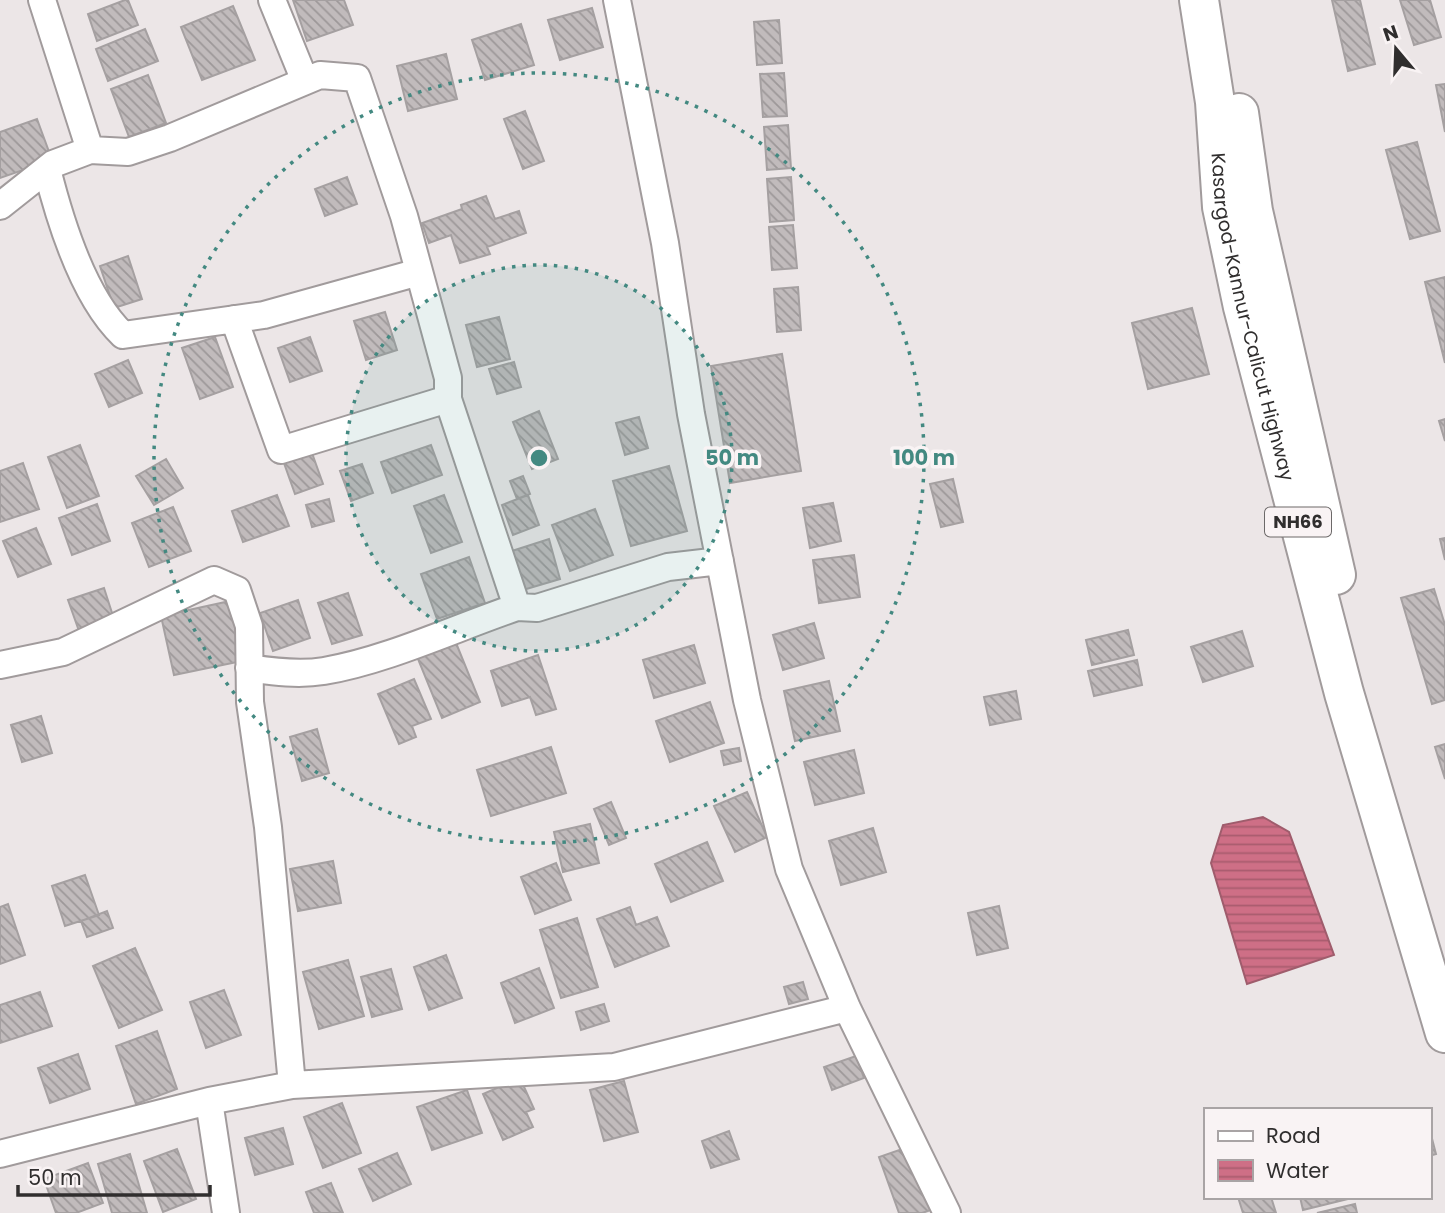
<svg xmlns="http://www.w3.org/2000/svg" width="1445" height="1213" font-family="Poppins,sans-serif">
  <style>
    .water { fill: url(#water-rules); stroke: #9f5c6c; stroke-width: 2 }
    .building { fill: url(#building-back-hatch); stroke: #a5a0a1; stroke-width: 2 }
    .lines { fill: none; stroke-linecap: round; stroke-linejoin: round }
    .minor-casing { stroke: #a19b9c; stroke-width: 30 }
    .highway-casing { stroke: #a19b9c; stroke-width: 42 }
    .minor { stroke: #fff; stroke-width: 26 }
    .highway { stroke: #fff; stroke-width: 38 }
    .ring { fill: none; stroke: #438981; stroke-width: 3.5; stroke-dasharray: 3.5 7 }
    .labels { text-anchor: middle; stroke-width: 7; stroke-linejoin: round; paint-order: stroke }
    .shield { fill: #f9f3f4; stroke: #6c6969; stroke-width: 2 }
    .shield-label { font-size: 18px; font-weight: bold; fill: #302e2e }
    .street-label { font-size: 19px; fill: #302e2e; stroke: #f9f3f4 }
    .centre { fill: #438981; stroke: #f9f3f4; stroke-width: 3.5 }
    .ring-label { font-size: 21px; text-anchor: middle; font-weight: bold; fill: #438981; stroke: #f9f3f4; stroke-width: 7; stroke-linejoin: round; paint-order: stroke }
  </style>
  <defs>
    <pattern id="water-rules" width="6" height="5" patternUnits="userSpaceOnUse" patternTransform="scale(1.75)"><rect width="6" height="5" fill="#ce6f86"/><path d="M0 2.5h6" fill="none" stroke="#a85c6e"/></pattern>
    <pattern id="building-back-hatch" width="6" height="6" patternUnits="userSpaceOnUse" patternTransform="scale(1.75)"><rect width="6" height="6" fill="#c1bbbc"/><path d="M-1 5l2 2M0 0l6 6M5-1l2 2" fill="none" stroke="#9d9899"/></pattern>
  </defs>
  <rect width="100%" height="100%" fill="#ece6e7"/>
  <path class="water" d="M1263 817 1289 832 1334 955 1247 984 1211 863 1223 825Z"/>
  <path class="building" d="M125 0H128L138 25 97 41 88 14Z
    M293 0H344L353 25 307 41Z
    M1332 0H1360L1375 64 1348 71Z
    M1400 0H1430L1441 37 1414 45Z
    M233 6 255 60 202 80 181 27Z
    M592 8 603 47 560 60 548 20Z
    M779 20 782 63 757 65 754 22Z
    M521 24 534 65 485 80 472 40Z
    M145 29 158 61 108 81 96 49Z
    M446 54 457 99 408 111 397 66Z
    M784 73 787 116 763 117 760 74Z
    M148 75 166 123 129 137 111 89Z
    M1445 84V132L1436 85Z
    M525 111 544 161 523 169 504 119Z
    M37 119 52 160 0 178V132Z
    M788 125 791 168 767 170 764 127Z
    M1417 142 1440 231 1410 239 1386 150Z
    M347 177 357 204 325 216 315 189Z
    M791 177 794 220 770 222 767 179Z
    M486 196 495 219 519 211 526 233 487 247 490 254 460 263 451 235 429 243 422 223 462 209 461 205Z
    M793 225 797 268 772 270 769 227Z
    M128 256 142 299 114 308 100 266Z
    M1445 277V363L1425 282Z
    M798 287 801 330 777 332 774 289Z
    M1192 308 1209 374 1148 389 1132 323Z
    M385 312 397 350 366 360 354 321Z
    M499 317 510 359 477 367 466 325Z
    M215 337 233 387 200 399 182 348Z
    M310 337 322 371 290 382 278 348Z
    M782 354 801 471 730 483 711 366Z
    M128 360 142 393 109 407 95 374Z
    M514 362 521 387 497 394 489 369Z
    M539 411 558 459 532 469 513 422Z
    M639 417 648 448 625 455 616 423Z
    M1445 419V441L1439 421Z
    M80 445 99 496 67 508 48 457Z
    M431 445 442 475 392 493 381 462Z
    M312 453 323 484 295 494 284 463Z
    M166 459 183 488 154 505 136 476Z
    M23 463 39 509 0 522V471Z
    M362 464 373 493 351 501 340 471Z
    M669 466 687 531 631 546 613 481Z
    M523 476 530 494 517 499 510 481Z
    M953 479 963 522 941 527 930 484Z
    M277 495 289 526 243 542 232 511Z
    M444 495 462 542 431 553 414 506Z
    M528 495 539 525 513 535 502 505Z
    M329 499 334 521 312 527 306 505Z
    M833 503 841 541 810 548 803 508Z
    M97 504 110 541 72 555 59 518Z
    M173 507 191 551 149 567 132 523Z
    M595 509 613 555 570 571 552 525Z
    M36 528 51 564 18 577 3 541Z
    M1445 538V560L1440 539Z
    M549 539 560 579 523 590 512 551Z
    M854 555 860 597 819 603 813 560Z
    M469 557 485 603 437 619 421 574Z
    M104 588 114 619 79 631 68 600Z
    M1434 589 1445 625V700L1432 704 1401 598Z
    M348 593 362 635 332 644 318 603Z
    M298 600 310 638 273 651 260 613Z
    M230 601 242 661 174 675 161 616Z
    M814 623 824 658 783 670 773 635Z
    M1128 630 1134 655 1092 665 1086 640Z
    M1242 631 1253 666 1203 682 1191 647Z
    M454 638 480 702 442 718 416 654Z
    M694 645 705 683 654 698 643 660Z
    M538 655 556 709 536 715 530 697 502 706 491 671Z
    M1137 660 1142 685 1094 696 1088 671Z
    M414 679 431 719 412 726 416 737 399 744 378 694Z
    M829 681 840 731 795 741 784 691Z
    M1016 691 1021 719 990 725 984 697Z
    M710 702 724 743 670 762 656 721Z
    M41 716 52 753 22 762 11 725Z
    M317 729 329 773 302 781 290 737Z
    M1445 744V779L1435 747Z
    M551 747 566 793 491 816 477 770Z
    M739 748 741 761 724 765 721 751Z
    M854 750 864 793 815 805 804 762Z
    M747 792 767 837 735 852 714 806Z
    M611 802 626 838 609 845 594 809Z
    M590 824 599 863 563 872 554 832Z
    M873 828 886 872 841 885 829 841Z
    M707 842 723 881 671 902 655 864Z
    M333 861 341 903 298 911 290 869Z
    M556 863 571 900 535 914 521 877Z
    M85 875 99 915 65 926 52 886Z
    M8 904 25 955 0 964V907Z
    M999 906 1008 948 977 955 968 913Z
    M630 907 636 925 657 917 669 946 615 967 597 919Z
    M107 911 113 928 87 937 81 921Z
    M577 918 598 987 561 998 540 930Z
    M135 948 162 1010 119 1028 93 966Z
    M446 955 462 998 429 1010 414 967Z
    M348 960 364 1016 319 1029 303 972Z
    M539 968 554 1008 515 1023 501 983Z
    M391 969 402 1009 372 1017 361 977Z
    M803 982 808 999 789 1004 784 987Z
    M224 990 241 1035 206 1048 190 1002Z
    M40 992 52 1026 0 1043V1005Z
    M604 1004 609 1021 581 1030 576 1012Z
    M157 1031 177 1089 136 1104 116 1046Z
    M78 1054 90 1089 50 1103 38 1068Z
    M856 1056 864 1078 832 1090 824 1067Z
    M520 1078 534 1109 526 1112 533 1127 503 1140 483 1094Z
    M624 1081 638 1132 604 1141 590 1090Z
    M467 1090 482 1133 432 1150 417 1107Z
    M342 1103 361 1153 323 1168 304 1117Z
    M1429 1127 1436 1154 1429 1156Z
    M283 1128 293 1164 255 1175 245 1138Z
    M729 1131 739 1159 711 1168 702 1141Z
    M908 1147 931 1210 922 1213H899L879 1157Z
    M177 1149 196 1199 163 1212 144 1161Z
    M397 1153 411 1184 373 1201 359 1169Z
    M130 1154 147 1213H112L98 1164Z
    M88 1163 103 1203 76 1213H56L44 1179Z
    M331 1183 343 1213H314L306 1192Z
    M1238 1197H1271L1276 1213H1243Z
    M1300 1197H1356L1303 1210Z
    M1355 1204 1357 1213H1317Z"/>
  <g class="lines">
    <g class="minor-casing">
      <path id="minor" d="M42 0 90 150
        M272 0 305 81
        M617 0 665 243 691 414 747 700 789 869 847 1008 947 1213
        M47 169C60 221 84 298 123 335L264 315 419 272
        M0 206 53 164 90 150 128 152 170 138 320 75 357 78 404 216 448 378V399L517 607 537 608 668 567 720 561
        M234 319 281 450 448 399
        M0 665 63 652 214 580 237 590 249 626 250 702 268 827 292 1085
        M249 668C274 672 299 675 324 671 388 660 455 628 517 607
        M209 1101 226 1213
        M0 1154 209 1101 292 1085 614 1067 847 1008"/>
    </g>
    <g class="highway-casing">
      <g id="highway">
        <path id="s1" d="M1199 0 1215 102 1222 207 1243 307 1344 693 1445 1033"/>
        <path d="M1239 113 1253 211 1336 575"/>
      </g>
    </g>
    <use href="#minor" class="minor"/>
    <use href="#highway" class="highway"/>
  </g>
  <circle cx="539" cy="458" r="193" fill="#438981" fill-opacity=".12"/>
  <g class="ring">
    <circle cx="539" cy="458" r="193"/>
    <circle cx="539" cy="458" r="385"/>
  </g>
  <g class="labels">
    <rect class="shield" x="1265" y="507.5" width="66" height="29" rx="5"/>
    <g class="shield-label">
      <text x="1298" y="528">NH66</text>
    </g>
    <g class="street-label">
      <text dy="7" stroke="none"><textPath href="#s1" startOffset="322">Kasargod-Kannur-Calicut Highway</textPath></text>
    </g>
  </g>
  <circle cx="539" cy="458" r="10" class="centre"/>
  <g class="ring-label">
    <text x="732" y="465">50 m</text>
    <text x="924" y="465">100 m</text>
  </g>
  <rect x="1204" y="1108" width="228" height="91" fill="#f9f3f4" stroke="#a9a4a5" stroke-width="2"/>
  <rect x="1218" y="1131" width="35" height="10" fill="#ffffff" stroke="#a9a4a5" stroke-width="2"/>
  <text x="1266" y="1143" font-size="21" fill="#302e2e">Road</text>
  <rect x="1218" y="1160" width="35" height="21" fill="url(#water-rules)" stroke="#a9a4a5" stroke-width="2"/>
  <text x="1266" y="1178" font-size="21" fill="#302e2e">Water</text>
  <g transform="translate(1396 49) rotate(341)" stroke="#f9f3f4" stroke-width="5" paint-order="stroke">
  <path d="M0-5L12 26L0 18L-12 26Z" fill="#302e2e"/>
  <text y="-10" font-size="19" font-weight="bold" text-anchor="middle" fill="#302e2e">N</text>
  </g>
  <path d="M18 1185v10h192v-10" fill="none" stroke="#302e2e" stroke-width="3.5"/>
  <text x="28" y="1185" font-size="21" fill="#302e2e" stroke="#f9f3f4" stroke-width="5" paint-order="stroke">50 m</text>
</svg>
